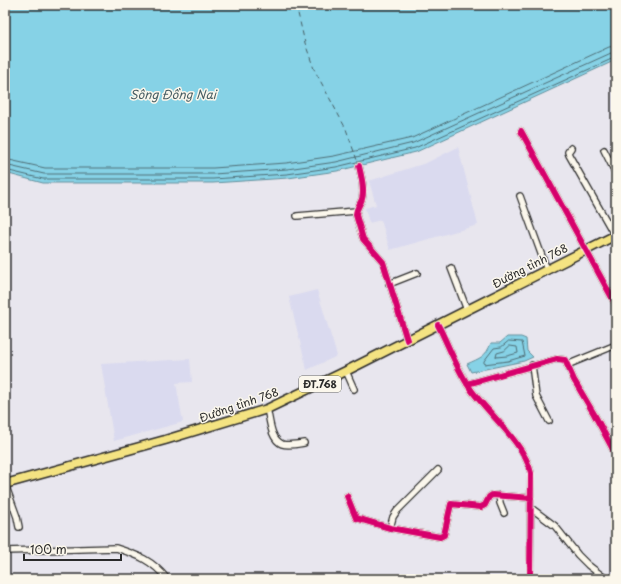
<svg xmlns="http://www.w3.org/2000/svg" width="621" height="584" font-family="'Playpen Sans',sans-serif">
  <style>
    .built { fill: #dadaef }
    .water { fill: #86d2e6; stroke: #628f9b }
    .lines { fill: none; stroke-linecap: round; stroke-linejoin: round }
    .shore { stroke: #4f6e76; stroke-width: 1 }
    .ferry { stroke: #465d63; stroke-width: 1; stroke-dasharray: 5 4; stroke-linecap: butt }
    .minor-casing { stroke: #2b2b2b; stroke-width: 8 }
    .primary-casing { stroke: #2b2b2b; stroke-width: 11 }
    .minor { stroke: #fbf7ec; stroke-width: 5.5 }
    .primary { stroke: #f4e382; stroke-width: 8 }
    .cycleway-casing { stroke: #fbf7ec; stroke-width: 8 }
    .cycleway { stroke: #d6006c; stroke-width: 6 }
    .labels { text-anchor: middle; stroke-width: 3; stroke-linejoin: round; paint-order: stroke }
    .shield { fill: #fbf7ec; stroke: #696865; stroke-width: 1 }
    .shield-label { font-size: 10px; font-weight: bold; fill: #2b2b2b }
    .street-label { font-size: 11px; fill: #2b2b2b; stroke: #fbf7ec }
    .water-label { font-size: 12px; font-style: italic; fill: #465d63; stroke: #fbf7ec }
  </style>
  <rect width="100%" height="100%" fill="#e8e6ee"/>
  <filter id="ink" filterUnits="userSpaceOnUse"><feTurbulence type="fractalNoise" baseFrequency=".025" numOctaves="2"/><feDisplacementMap in="SourceGraphic" scale="8" xChannelSelector="R" yChannelSelector="G"/><feConvolveMatrix kernelMatrix="1 2 1 2 8 2 1 2 1" color-interpolation-filters="sRGB"/></filter>
  <g filter="url(#ink)">
    <path class="built" d="M458 147 478 225 390 250 381 220 369 223 365 208 376 205 369 181 426 163Z
      M317 290 337 356 307 370 289 297Z
      M190 359 192 382 176 383 183 422 114 441 101 364Z"/>
    <path class="water" d="M5 5H616V60L416 152 337 171 288 178 213 183H43L5 173Z
      M507 337H521L526 339 527 351 533 357 524 361 471 372 467 364C480 358 486 357 491 343H500Z"/>
    <g class="lines">
      <path class="shore" d="M5 159 45 168H213L286 163 334 156 412 138 609 47 616 46
        M5 165 44 174H213L287 169 336 162 413 143 611 53 616 52
        M5 170 43 179H213L287 174 336 167 415 148 616 57
        M509 341 522 342 525 356 508 361 484 364V361L494 348 501 347Z
        M510 346 517 347 518 353 507 356 496 357 497 353 504 351Z"/>
      <path class="ferry" d="M296 5 305 43 314 69 346 129 358 163"/>
      <g class="minor-casing">
        <path id="minor" d="M521 131 616 305
          M571 148 568 152 569 155 615 236
          M604 150 616 174
          M359 166C361 176 365 189 362 199 360 205 356 208 356 215L363 239 383 262 407 340
          M520 196 547 270
          M297 216 356 211
          M451 268 467 310
          M389 284 417 273
          M438 325C449 346 457 371 472 391 489 414 525 444 531 473L530 579
          M532 365 536 396 549 421
          M567 365 616 345
          M346 371 354 389
          M467 384 557 359 565 360 574 380 594 414 616 455
          M267 409C270 419 270 439 282 444 288 446 298 444 304 443
          M5 484 17 517 19 527
          M499 495 500 503 504 513
          M347 496 356 518 390 528 440 537 444 535 451 504 481 507 485 505 489 497 492 495 531 498
          M531 508 555 526 578 555 588 565 606 579
          M390 528 393 517 397 511 438 470
          M5 551 116 548C138 555 152 560 167 579"/>
      </g>
      <g class="primary-casing">
        <path id="primary" d="M5 484 165 440 267 409 346 371 616 235"/>
      </g>
      <use href="#minor" class="minor"/>
      <use href="#primary" class="primary"/>
      <g class="cycleway-casing">
        <path id="cycleway" d="M521 131 616 305
          M359 166C361 176 365 189 362 199 360 205 356 208 356 215L363 239 383 262 407 340
          M438 325C449 346 457 371 472 391 489 414 525 444 531 473L530 579
          M467 384 557 359 565 360 574 380 594 414 616 455
          M347 496 356 518 390 528 440 537 444 535 451 504 481 507 485 505 489 497 492 495 531 498"/>
      </g>
      <use href="#cycleway" class="cycleway"/>
    </g>
  </g>
  <g class="labels">
    <rect class="shield" x="299" y="376" width="42" height="16" rx="3"/>
    <g class="shield-label">
      <text x="320" y="388">ĐT.768</text>
    </g>
    <g class="street-label">
      <text transform="translate(530 266) rotate(-27)" y="4">Đường tỉnh 768</text>
      <text transform="translate(239 405) rotate(-19)" y="4">Đường tỉnh 768</text>
    </g>
    <g class="water-label">
      <text x="173" y="99">Sông Đồng Nai</text>
    </g>
  </g>
  <rect width="621" height="584" fill="none" stroke="#fbf7ec" stroke-width="20"/>
  <rect x="10" y="10" width="601" height="564" fill="none" stroke="#2b2b2b" stroke-width="1.5" filter="url(#ink)"/>
  <path d="M24 554v6h97v-6" fill="none" stroke="#2b2b2b" stroke-width="2"/>
  <text x="30" y="554" font-size="12" fill="#2b2b2b" stroke="#fbf7ec" stroke-width="3" paint-order="stroke">100 m</text>
</svg>
